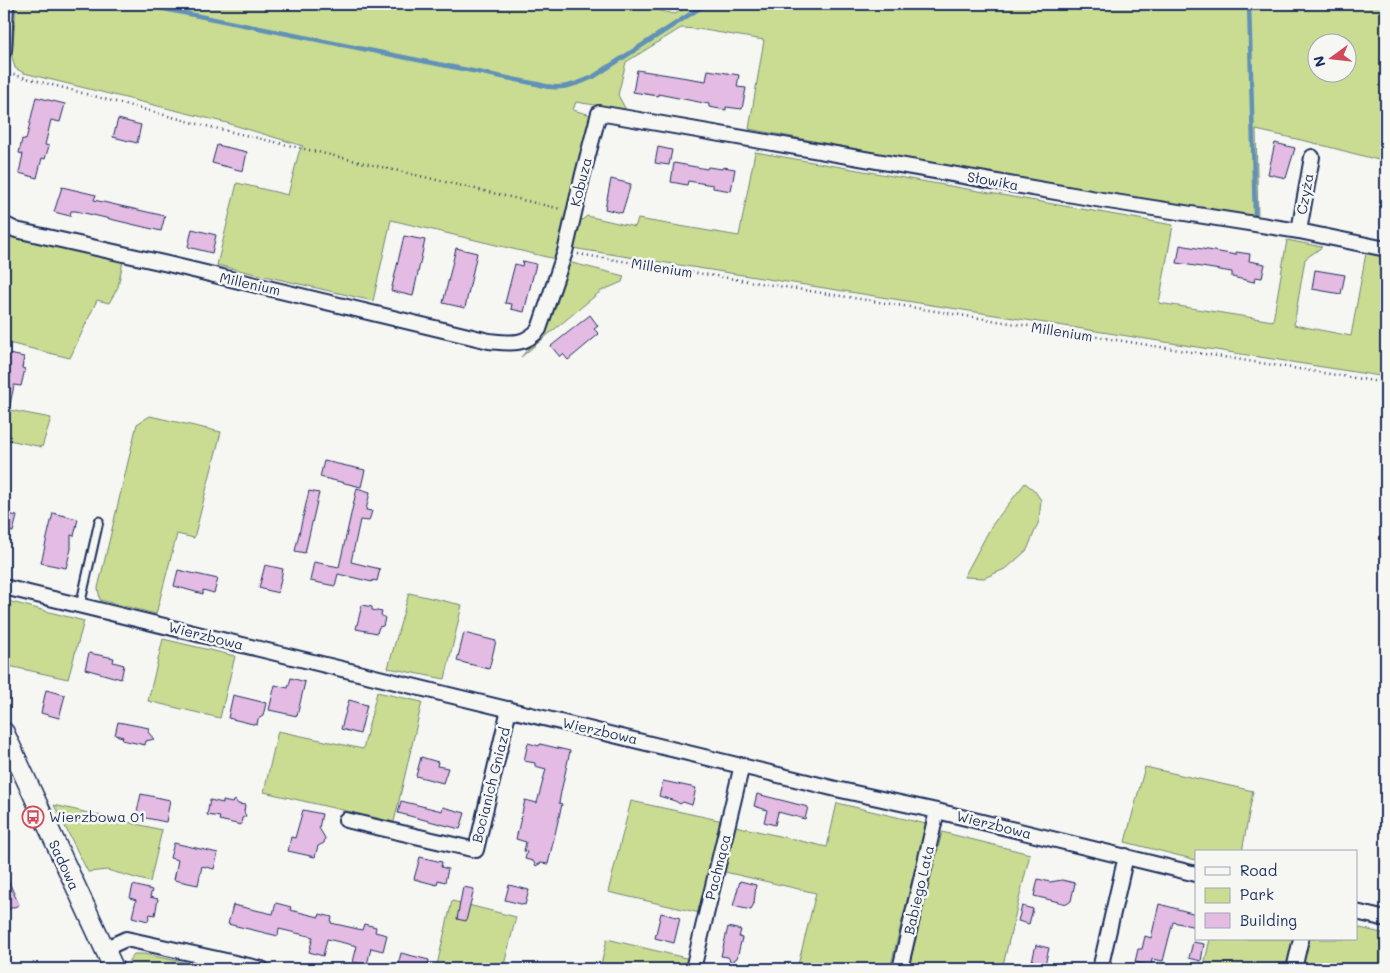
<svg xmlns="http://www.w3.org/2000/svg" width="1390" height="973" font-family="Mali,sans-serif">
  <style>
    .green { fill: #c9dc91; stroke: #728678; fill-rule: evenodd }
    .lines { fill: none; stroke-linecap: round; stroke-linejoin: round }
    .stream { stroke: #6291b7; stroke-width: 4.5 }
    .building { fill: #e3bbe3; stroke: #1b2f5e }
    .lane-casing { stroke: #1b2f5e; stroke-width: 11 }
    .street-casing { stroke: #1b2f5e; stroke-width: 18 }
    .secondary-casing { stroke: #1b2f5e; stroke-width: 22 }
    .path { stroke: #1b2f5e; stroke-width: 2.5; stroke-dasharray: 1 4; stroke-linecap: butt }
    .lane { stroke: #f6f6f2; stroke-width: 7 }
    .street { stroke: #f6f6f2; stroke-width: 14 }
    .secondary { stroke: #f6f6f2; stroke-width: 19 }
    .labels { text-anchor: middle; stroke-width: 5; stroke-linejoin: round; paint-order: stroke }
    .street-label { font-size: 14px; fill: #1b2f5e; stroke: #f6f6f2 }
    .poi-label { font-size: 14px; fill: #1b2f5e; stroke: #f6f6f2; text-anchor: start }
  </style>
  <rect width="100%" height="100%" fill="#f6f6f2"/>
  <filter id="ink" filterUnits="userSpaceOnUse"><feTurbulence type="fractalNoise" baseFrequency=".02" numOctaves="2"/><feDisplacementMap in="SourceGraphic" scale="10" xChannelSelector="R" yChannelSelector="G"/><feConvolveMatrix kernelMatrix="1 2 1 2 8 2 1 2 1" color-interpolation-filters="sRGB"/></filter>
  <g filter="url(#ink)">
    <path class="green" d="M16 4H625L675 14 693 4H1386V162L1310 142 1256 130 1258 220 1028 181 749 129 764 40 698 29 681 28 626 62 618 95 626 110 576 102 573 110 591 115 555 259 391 220 373 301 217 265 237 183 288 195 299 152 303 146 227 123 24 73 15 68 12 57ZM1318 42H1348V72H1318Z
      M755 152 1173 225 1159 303 1273 321 1287 240 1322 247 1305 259 1294 325 1351 336 1366 253 1386 257V377L572 248 577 224 587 216 635 227 638 219 739 236Z
      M4 228 18 239 123 261 118 287 109 303 97 300 70 358 4 342Z
      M568 262 624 276 622 282 601 291 521 357 546 329Z
      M4 409 51 418 42 447 4 439Z
      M150 416 221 432 194 538 177 534 156 614 100 600 98 588 137 424Z
      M1025 483 1034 490 1041 500 1039 521 1027 550 1007 568 984 578 964 577 992 525Z
      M409 593 462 605 445 679 388 668Z
      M4 600 84 621 68 679 4 665Z
      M163 639 235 656 220 718 148 701Z
      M377 692 422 702 394 822 264 792 278 731 363 749Z
      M1145 767 1253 791 1242 852H1196V860L1125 842Z
      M631 801 723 821 700 913 608 892Z
      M837 803 926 824 890 969H797L816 893 725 872 735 826 827 847Z
      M54 805 162 830 150 882 107 870 88 872Z
      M942 832 1030 854 1002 969H925L909 966Z
      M452 901 516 917 503 969H436Z
      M1356 927 1386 934V969H1302L1308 939H1356Z
      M607 939 690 959 687 969H600Z
      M1210 939H1295L1288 969H1203Z
      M134 954H144L217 969H129V960Z"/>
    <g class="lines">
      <path class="stream" d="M139 4 537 84C558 91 573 86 593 77L706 4
        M1249 4 1255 217"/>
    </g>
    <path class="building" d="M637 70 706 81 708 70 739 75 737 87 746 88 742 109 726 107V110L709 107V104L658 94V96L633 92Z
      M36 97 65 104 60 122 51 120 45 145 49 146 45 159 42 158 37 178 19 173 23 154 19 153 22 139 26 140Z
      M118 119 141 125 137 143 113 137Z
      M1275 143 1295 148 1286 178 1268 174Z
      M217 145 247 152 243 171 212 163Z
      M658 147 672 150 669 165 655 163Z
      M674 163 707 169 708 167 722 169 723 167 735 169 731 191 713 188V185L688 181 687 185 671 182Z
      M611 179 631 184 622 213 605 209Z
      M62 187 96 195 94 200 165 216 161 231 76 211H71L70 216 54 212Z
      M192 229 216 235 212 253 188 247Z
      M404 236 425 240 413 296 391 291Z
      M1180 245 1236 255V252L1250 254 1249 261 1265 264 1262 278 1255 277 1254 282 1232 277V272L1177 263Z
      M456 248 477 253 465 308 443 303Z
      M523 261 536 264 524 312 511 309 512 304 505 303 515 264 522 266Z
      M1315 270 1345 275 1341 294 1312 289Z
      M590 315 598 326 594 329 599 334 568 360 563 354 560 357 551 346Z
      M9 354 24 357 22 368 25 369 21 386 14 385 9 410H4V365H7Z
      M324 461 365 470 361 487 320 477Z
      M357 488 370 492 366 510 372 511 369 521 360 520 351 562 380 569 377 581 373 580 372 582 338 574 335 586 310 581 314 562 339 567Z
      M309 491 319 493 305 553 295 551Z
      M4 513 17 516 13 532 4 530Z
      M53 513 78 519 74 536 71 535V549L66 568 41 563Z
      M265 565 283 569 278 593 259 588Z
      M178 570 218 579 214 593 203 590V594L174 586Z
      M362 605 372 607V610L382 612 381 615 385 618 383 626 379 627 377 633 356 629Z
      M464 633 496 641 489 669 457 661Z
      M89 653 114 658 113 662 124 665 121 679 85 669Z
      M291 678 305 682 297 716 269 710 275 685 288 688Z
      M46 690 65 695 59 718 41 713Z
      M233 695 266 703 263 716 258 719 257 725 228 718Z
      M349 700 367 705 360 734 341 729Z
      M118 722 149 728 148 732 154 739 146 741 145 745 122 740 123 737 115 735Z
      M528 743 539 746 540 744 570 751 561 792 559 803 562 804 548 864 541 863 536 866 533 861 525 859 527 852 524 851 526 842 516 839 525 800 537 803 546 769 535 766V763L524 761Z
      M421 757 438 762 437 766 448 768 443 783 416 776Z
      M663 781 696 788 692 805 683 802 680 804 675 801 659 796Z
      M141 794 170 800 166 822 136 816Z
      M757 794 808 807 805 819 778 812 775 825 764 822 767 810 754 806Z
      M210 800 223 803V801L232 803 235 800 238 804 245 805 244 812 246 816 242 818 241 825 219 820 220 817 207 815Z
      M401 801 442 811 443 807 465 813 460 829 398 813Z
      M303 810 322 814 319 828 325 838 324 843 318 846 315 857 288 851 291 837 295 838Z
      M174 843 218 853 214 869 202 866 198 885 174 880 178 860 170 858Z
      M420 857 442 862 441 867 448 869 445 882 438 880 437 885 414 879Z
      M4 871 19 905 4 911Z
      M1038 879 1050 882 1062 880 1075 883 1071 901 1067 904 1034 896Z
      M740 881 756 885 754 903 751 910 733 906Z
      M133 885 152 890 150 897 158 899 155 915 150 914 148 921 132 917 136 900 130 898Z
      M509 885 529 890 525 905 505 900Z
      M463 887 474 889 466 921 457 919Z
      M276 903 291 907 290 910 319 917 320 914 332 917 331 923 362 930 364 924 376 927 375 932 387 935 383 951 371 948 367 965 353 962 357 946 327 939 323 956 309 952 313 937 279 929 278 936 228 924 233 905 273 914Z
      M1159 904 1196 914V927L1173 922 1163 961 1152 959 1151 966 1135 962 1138 949H1142L1145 936 1151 938Z
      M1022 906 1033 909 1029 924 1018 921Z
      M661 913 680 918 674 943 655 938Z
      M728 927 741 930 739 937 742 938 737 958 731 962 728 957 721 956Z
      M1193 942 1204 944 1201 961 1189 958Z
      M1036 945 1049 948 1044 969H1030Z
      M401 953 429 960 427 969H397Z"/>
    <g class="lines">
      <g class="lane-casing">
        <path id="lane" d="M80 606 99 521"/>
      </g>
      <g class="street-casing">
        <path id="street" d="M4 50 6 4
          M4 224 16 230 168 264 489 341C510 343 525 346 539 329L565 252 583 174 599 113 1102 200 1299 231 1386 249
          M1299 231 1312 157
          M4 587 836 789 937 811 1196 874
          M346 820 476 850 509 709
          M1356 912 1386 919
          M104 949 126 939 262 969
          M693 969 742 765
          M900 969 937 811
          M1100 969 1126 856
          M1294 969 1301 939"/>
      </g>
      <g class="secondary-casing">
        <path id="secondary" d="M4 732 114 969"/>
      </g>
      <path class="path" d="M4 72 202 125 561 209
        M578 254 1386 383"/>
      <use href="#lane" class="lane"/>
      <use href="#street" class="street"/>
      <use href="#secondary" class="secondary"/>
    </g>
  </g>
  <defs>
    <g id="bus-ring" transform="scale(1.125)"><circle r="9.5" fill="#f6f6f2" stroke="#d1495b" stroke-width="1.5"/><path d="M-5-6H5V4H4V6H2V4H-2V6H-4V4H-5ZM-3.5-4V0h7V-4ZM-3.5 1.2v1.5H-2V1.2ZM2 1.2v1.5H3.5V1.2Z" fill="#d1495b"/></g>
  </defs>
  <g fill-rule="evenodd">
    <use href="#bus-ring" x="33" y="817"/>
  </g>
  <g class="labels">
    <g class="street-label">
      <text transform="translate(993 181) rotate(10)" y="5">Słowika</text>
      <text transform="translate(581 182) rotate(-76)" y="5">Kobuza</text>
      <text transform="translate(1305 194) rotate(-80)" y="5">Czyża</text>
      <text transform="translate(662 268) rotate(9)" y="5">Millenium</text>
      <text transform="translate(250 284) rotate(13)" y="5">Millenium</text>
      <text transform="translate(1062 332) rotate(9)" y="5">Millenium</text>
      <text transform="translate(206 636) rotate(14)" y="5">Wierzbowa</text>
      <text transform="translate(600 731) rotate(13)" y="5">Wierzbowa</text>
      <text transform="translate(491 785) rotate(-76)" y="5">Bocianich Gniazd</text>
      <text transform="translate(994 825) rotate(14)" y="5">Wierzbowa</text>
      <text transform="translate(64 865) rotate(65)" y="5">Sadowa</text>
      <text transform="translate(718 867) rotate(-76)" y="5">Pachnąca</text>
      <text transform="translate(919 890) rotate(-77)" y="5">Babiego Lata</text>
    </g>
    <g class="poi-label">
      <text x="49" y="822">Wierzbowa 01</text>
    </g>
  </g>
  <rect width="1390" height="973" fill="none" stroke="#f6f6f2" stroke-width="20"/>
  <rect x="10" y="10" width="1370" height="953" fill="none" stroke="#1b2f5e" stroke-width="2" filter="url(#ink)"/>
  <rect x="1195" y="850" width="162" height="90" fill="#f6f6f2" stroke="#9ea6b7"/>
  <rect x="1205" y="867" width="25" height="8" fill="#f6f6f2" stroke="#9ea6b7"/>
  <text x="1240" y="876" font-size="15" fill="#1b2f5e">Road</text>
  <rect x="1205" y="888" width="25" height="15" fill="#c9dc91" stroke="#9ea6b7"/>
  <text x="1240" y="900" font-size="15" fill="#1b2f5e">Park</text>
  <rect x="1205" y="913" width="25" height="15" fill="#e3bbe3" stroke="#9ea6b7"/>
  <text x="1240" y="926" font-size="15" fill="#1b2f5e">Building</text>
  <g transform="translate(1332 58) rotate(255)"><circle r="24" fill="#f6f6f2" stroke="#9ea6b7"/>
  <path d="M0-4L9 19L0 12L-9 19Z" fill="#d1495b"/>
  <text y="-8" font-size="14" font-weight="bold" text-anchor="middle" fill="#1b2f5e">N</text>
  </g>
</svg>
